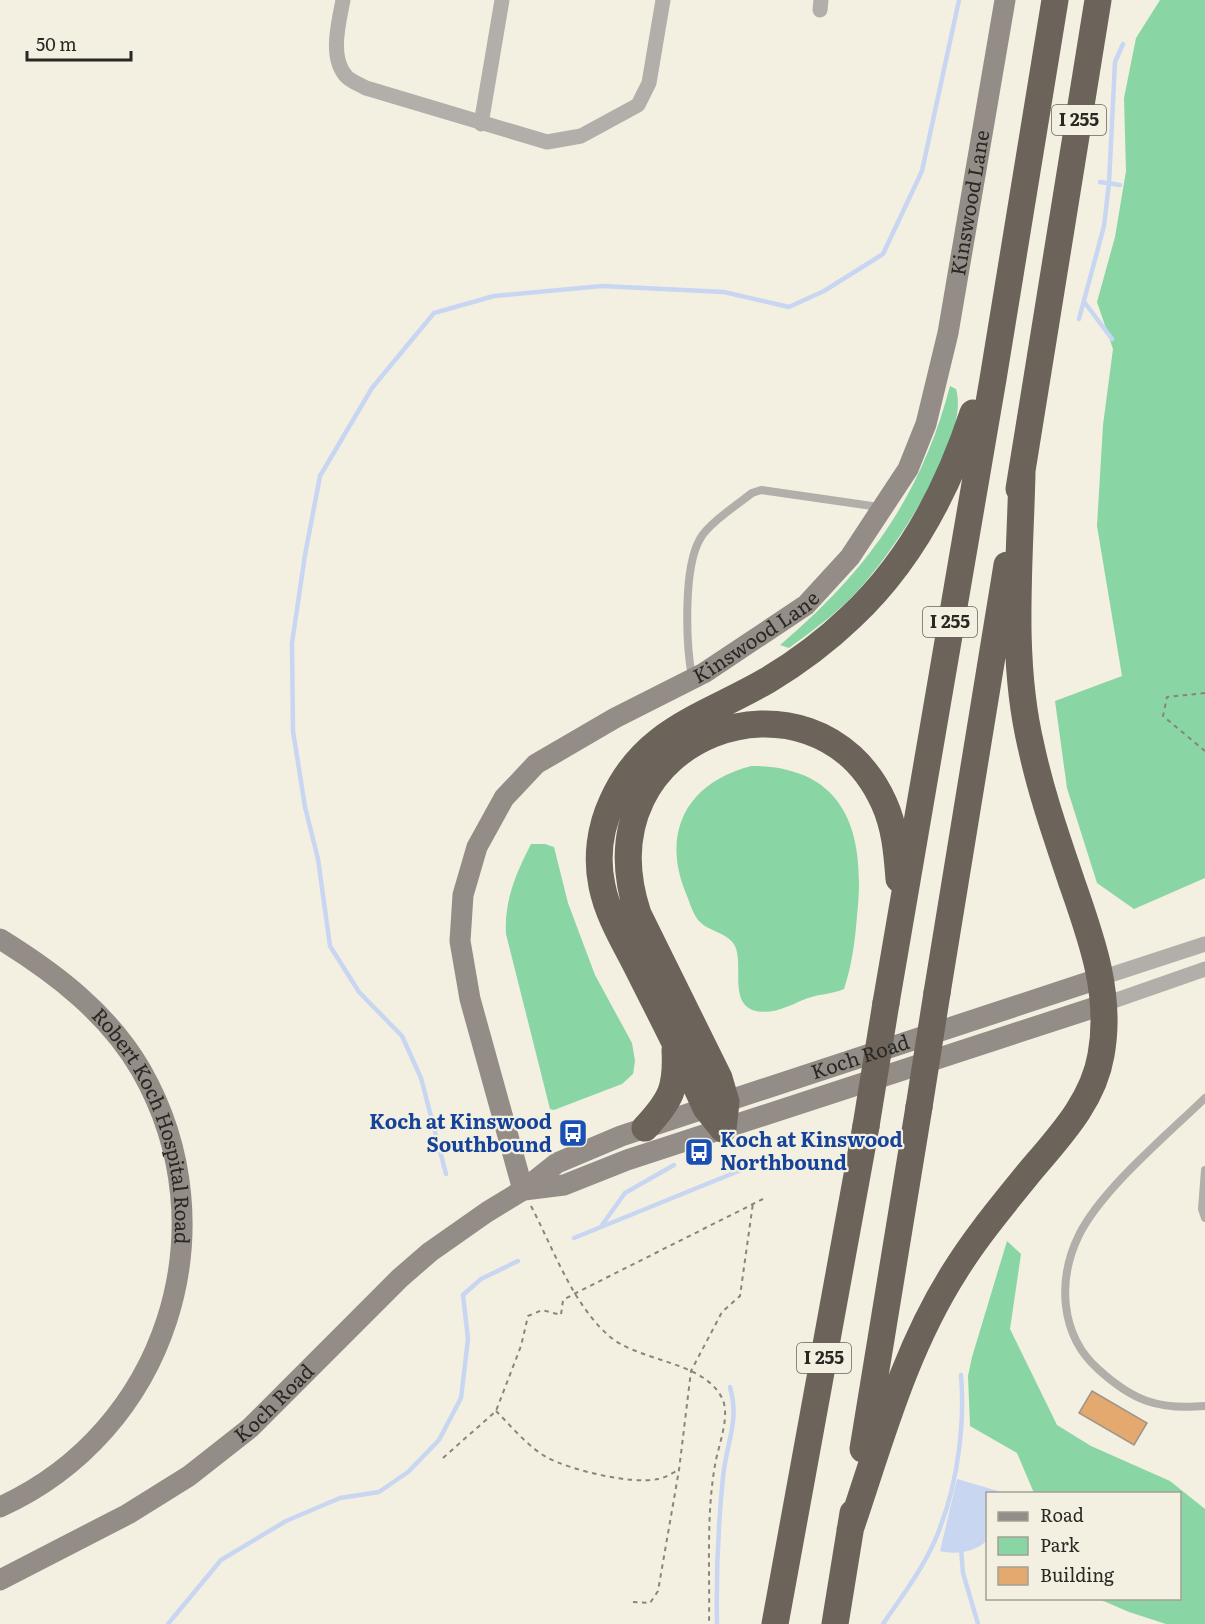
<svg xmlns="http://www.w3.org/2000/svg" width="1205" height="1624" font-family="Literata,serif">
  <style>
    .green { fill: #89d5a4 }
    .water { fill: #c8d6f2 }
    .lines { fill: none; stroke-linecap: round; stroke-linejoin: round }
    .stream { stroke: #c8d6f2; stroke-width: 4.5 }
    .building { fill: #e4a96e; stroke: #9f958b; stroke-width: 1.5 }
    .path { stroke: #87857c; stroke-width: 2; stroke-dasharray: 4.5 4.5; stroke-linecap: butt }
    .lane { stroke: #b2aea9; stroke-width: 8 }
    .street { stroke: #b2aea9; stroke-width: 15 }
    .secondary { stroke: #948d87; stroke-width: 21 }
    .highway { stroke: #6c635a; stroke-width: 27 }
    .highway-bridge { stroke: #6c635a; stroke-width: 27 }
    .labels { text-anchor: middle; stroke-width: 4.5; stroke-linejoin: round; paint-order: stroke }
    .shield { fill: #f3f0e2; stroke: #66645c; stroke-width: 1.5 }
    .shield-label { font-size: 18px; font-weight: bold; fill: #292823 }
    .street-label { font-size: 20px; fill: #292823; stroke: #f3f0e2 }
    .transit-label { font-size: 20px; font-weight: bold; fill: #164399; stroke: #f3f0e2; text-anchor: end }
  </style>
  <rect width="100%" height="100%" fill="#f3f0e2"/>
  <path class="green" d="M1160 0H1205V878L1134 909 1097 883 1067 788 1055 701 1122 676 1097 526 1103 425 1113 349 1097 302 1115 237 1126 171 1124 98 1136 38Z
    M950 386 956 389C971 437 894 550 862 586 841 610 815 629 789 648L780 645C866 572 921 497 950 386Z
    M751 766C847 766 866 834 857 916 855 941 852 965 844 989 832 994 820 994 808 998 792 1004 775 1015 756 1011 728 1004 744 965 735 946 728 932 708 932 698 920 692 912 689 900 685 891 661 830 689 782 751 766Z
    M531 844H545L554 847 568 903 595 975 632 1043 635 1061 633 1074 622 1084 554 1110 550 1109 506 934C504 901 516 873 531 844Z
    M1007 1241 1021 1254 1010 1329 1057 1425 1091 1446 1170 1481 1205 1509V1624H1166L1129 1612 1099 1599 1180 1598V1494L1034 1493 1017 1453 970 1426 968 1376 972 1357Z"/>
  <path class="water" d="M957 1479 1005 1493 988 1494 987 1540C977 1552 955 1555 940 1551Z"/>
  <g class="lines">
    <path class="stream" d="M1100 182 1120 185
      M1085 303 1112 339
      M1079 319 1104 226 1109 183 1115 62 1123 44
      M446 1174 421 1078 402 1036 359 992 330 946 318 859 305 807 293 731 292 643 305 555 320 476 372 388 434 313 494 296 602 286 724 292 789 307 824 291 883 254 922 171 959 0
      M602 1225 625 1193 674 1165
      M574 1238 751 1166
      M961 1548 963 1573 978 1624
      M168 1624 221 1560 286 1521 340 1498 379 1492 408 1472 439 1440 461 1398 468 1339 463 1295 481 1279 518 1261
      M717 1624C716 1574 718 1527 723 1477 726 1444 740 1421 730 1387
      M883 1624C904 1593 929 1561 941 1525 958 1480 965 1422 961 1375"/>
  </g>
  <path class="building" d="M1092 1391 1147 1423 1134 1445 1079 1413Z"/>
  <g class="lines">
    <path class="path" d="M1205 693 1167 697 1163 716 1205 751
      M531 1206C553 1248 572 1303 608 1335 637 1362 703 1360 722 1398 731 1416 718 1446 715 1465 706 1516 710 1572 709 1624
      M496 1411C512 1427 528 1447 548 1458 571 1470 632 1485 658 1479 665 1478 672 1473 679 1470
      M443 1458 496 1411 521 1346 528 1316 542 1310 561 1315 563 1300 576 1293 763 1199
      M633 1602 650 1603 658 1591 679 1470 691 1371 722 1312 740 1296 753 1203"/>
    <path class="lane" d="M692 677C686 645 683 568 700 539 708 524 738 504 752 493L761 490 879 507
      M1205 1098C1167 1135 1102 1189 1079 1235 1057 1280 1060 1335 1098 1369 1133 1401 1158 1410 1205 1406
      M1205 1170 1202 1209 1205 1218"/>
    <path class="street" d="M343 0C339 22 329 57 346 76 350 81 361 85 366 88L547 142 581 136 638 105 649 83 663 0
      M820 10 821 0
      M481 124 502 0
      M1101 978 1205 944
      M1105 1004 1205 969"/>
    <g class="secondary">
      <path id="s1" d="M0 939C55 973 108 1013 141 1070 232 1229 166 1432 0 1507"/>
      <path id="s2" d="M523 1190 470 999 460 941 463 895 477 847 504 798 536 764 615 718 704 673 806 605 850 557 908 469 926 424 948 333 1005 0"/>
      <path d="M524 1190 564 1185 627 1160 1105 1004"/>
      <path id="s3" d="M0 1580 128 1514 189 1476 250 1428 400 1278 430 1252 487 1212 523 1190 557 1163 621 1136 1101 978"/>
    </g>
    <path class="highway" d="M1019 489 1098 0
      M937 993 1007 565
      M886 1003 993 379 1055 0
      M645 1128C671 1100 677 1088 675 1050
      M723 1129 706 1108C685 1061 661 1015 638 969 625 943 608 916 602 886 596 858 600 828 612 802 644 729 705 717 768 680 798 662 826 641 851 617 911 561 948 489 973 413
      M723 1129 726 1102 719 1078 638 914C578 733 816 652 884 803 895 827 897 853 899 879
      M863 1449 919 1107
      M850 1530C880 1442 904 1351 955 1271 976 1237 1002 1206 1027 1175 1057 1139 1093 1103 1101 1055 1112 995 1092 940 1072 883 1057 838 1041 793 1031 746 1010 658 1020 563 1022 473
      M775 1624 866 1126
      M835 1624 853 1513"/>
    <path class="highway-bridge" d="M919 1107 937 993
      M866 1126 886 1003"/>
  </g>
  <defs>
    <g id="bus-square" transform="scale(1.5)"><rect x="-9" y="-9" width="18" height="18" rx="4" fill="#1a4fb4" stroke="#f3f0e2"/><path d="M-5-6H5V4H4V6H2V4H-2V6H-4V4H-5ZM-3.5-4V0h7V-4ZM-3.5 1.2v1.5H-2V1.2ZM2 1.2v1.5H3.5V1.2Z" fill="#fff"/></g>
  </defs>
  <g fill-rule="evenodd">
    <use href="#bus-square" x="573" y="1133"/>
    <use href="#bus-square" x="699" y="1152"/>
  </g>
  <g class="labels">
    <g class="shield">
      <rect x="1052" y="105" width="54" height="30" rx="4.5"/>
      <rect x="923" y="607" width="54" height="30" rx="4.5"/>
      <rect x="797" y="1343" width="54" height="30" rx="4.5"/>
    </g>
    <g class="shield-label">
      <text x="1079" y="126">I 255</text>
      <text x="950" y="628">I 255</text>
      <text x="824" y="1364">I 255</text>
    </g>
    <g class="street-label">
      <text dy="7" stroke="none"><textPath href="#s2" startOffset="1214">Kinswood Lane</textPath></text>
      <text dy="7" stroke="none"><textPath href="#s2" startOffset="710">Kinswood Lane</textPath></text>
      <text dy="7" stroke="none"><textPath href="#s3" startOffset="1022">Koch Road</textPath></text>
      <text dy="7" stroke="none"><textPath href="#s1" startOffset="248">Robert Koch Hospital Road</textPath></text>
      <text dy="7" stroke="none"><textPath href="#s3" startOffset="328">Koch Road</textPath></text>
    </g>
    <g class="transit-label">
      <text x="552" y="1129">Koch at Kinswood<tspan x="552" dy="23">Southbound</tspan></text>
      <text x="720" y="1147" text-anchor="start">Koch at Kinswood<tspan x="720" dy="23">Northbound</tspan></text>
    </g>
  </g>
  <rect x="986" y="1492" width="195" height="108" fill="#f3f0e2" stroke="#a2a096" stroke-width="1.5"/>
  <rect x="998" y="1512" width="30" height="9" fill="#948d87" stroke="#a2a096" stroke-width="1.5"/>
  <text x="1040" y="1522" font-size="18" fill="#292823">Road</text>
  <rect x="998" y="1537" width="30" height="18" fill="#89d5a4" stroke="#a2a096" stroke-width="1.5"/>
  <text x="1040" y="1552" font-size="18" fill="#292823">Park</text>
  <rect x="998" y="1567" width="30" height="18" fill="#e4a96e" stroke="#a2a096" stroke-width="1.5"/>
  <text x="1040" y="1582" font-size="18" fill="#292823">Building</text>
  <path d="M27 51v9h104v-9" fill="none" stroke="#292823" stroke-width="3"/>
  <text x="36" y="51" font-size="18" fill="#292823" stroke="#f3f0e2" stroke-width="4.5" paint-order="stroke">50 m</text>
</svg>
